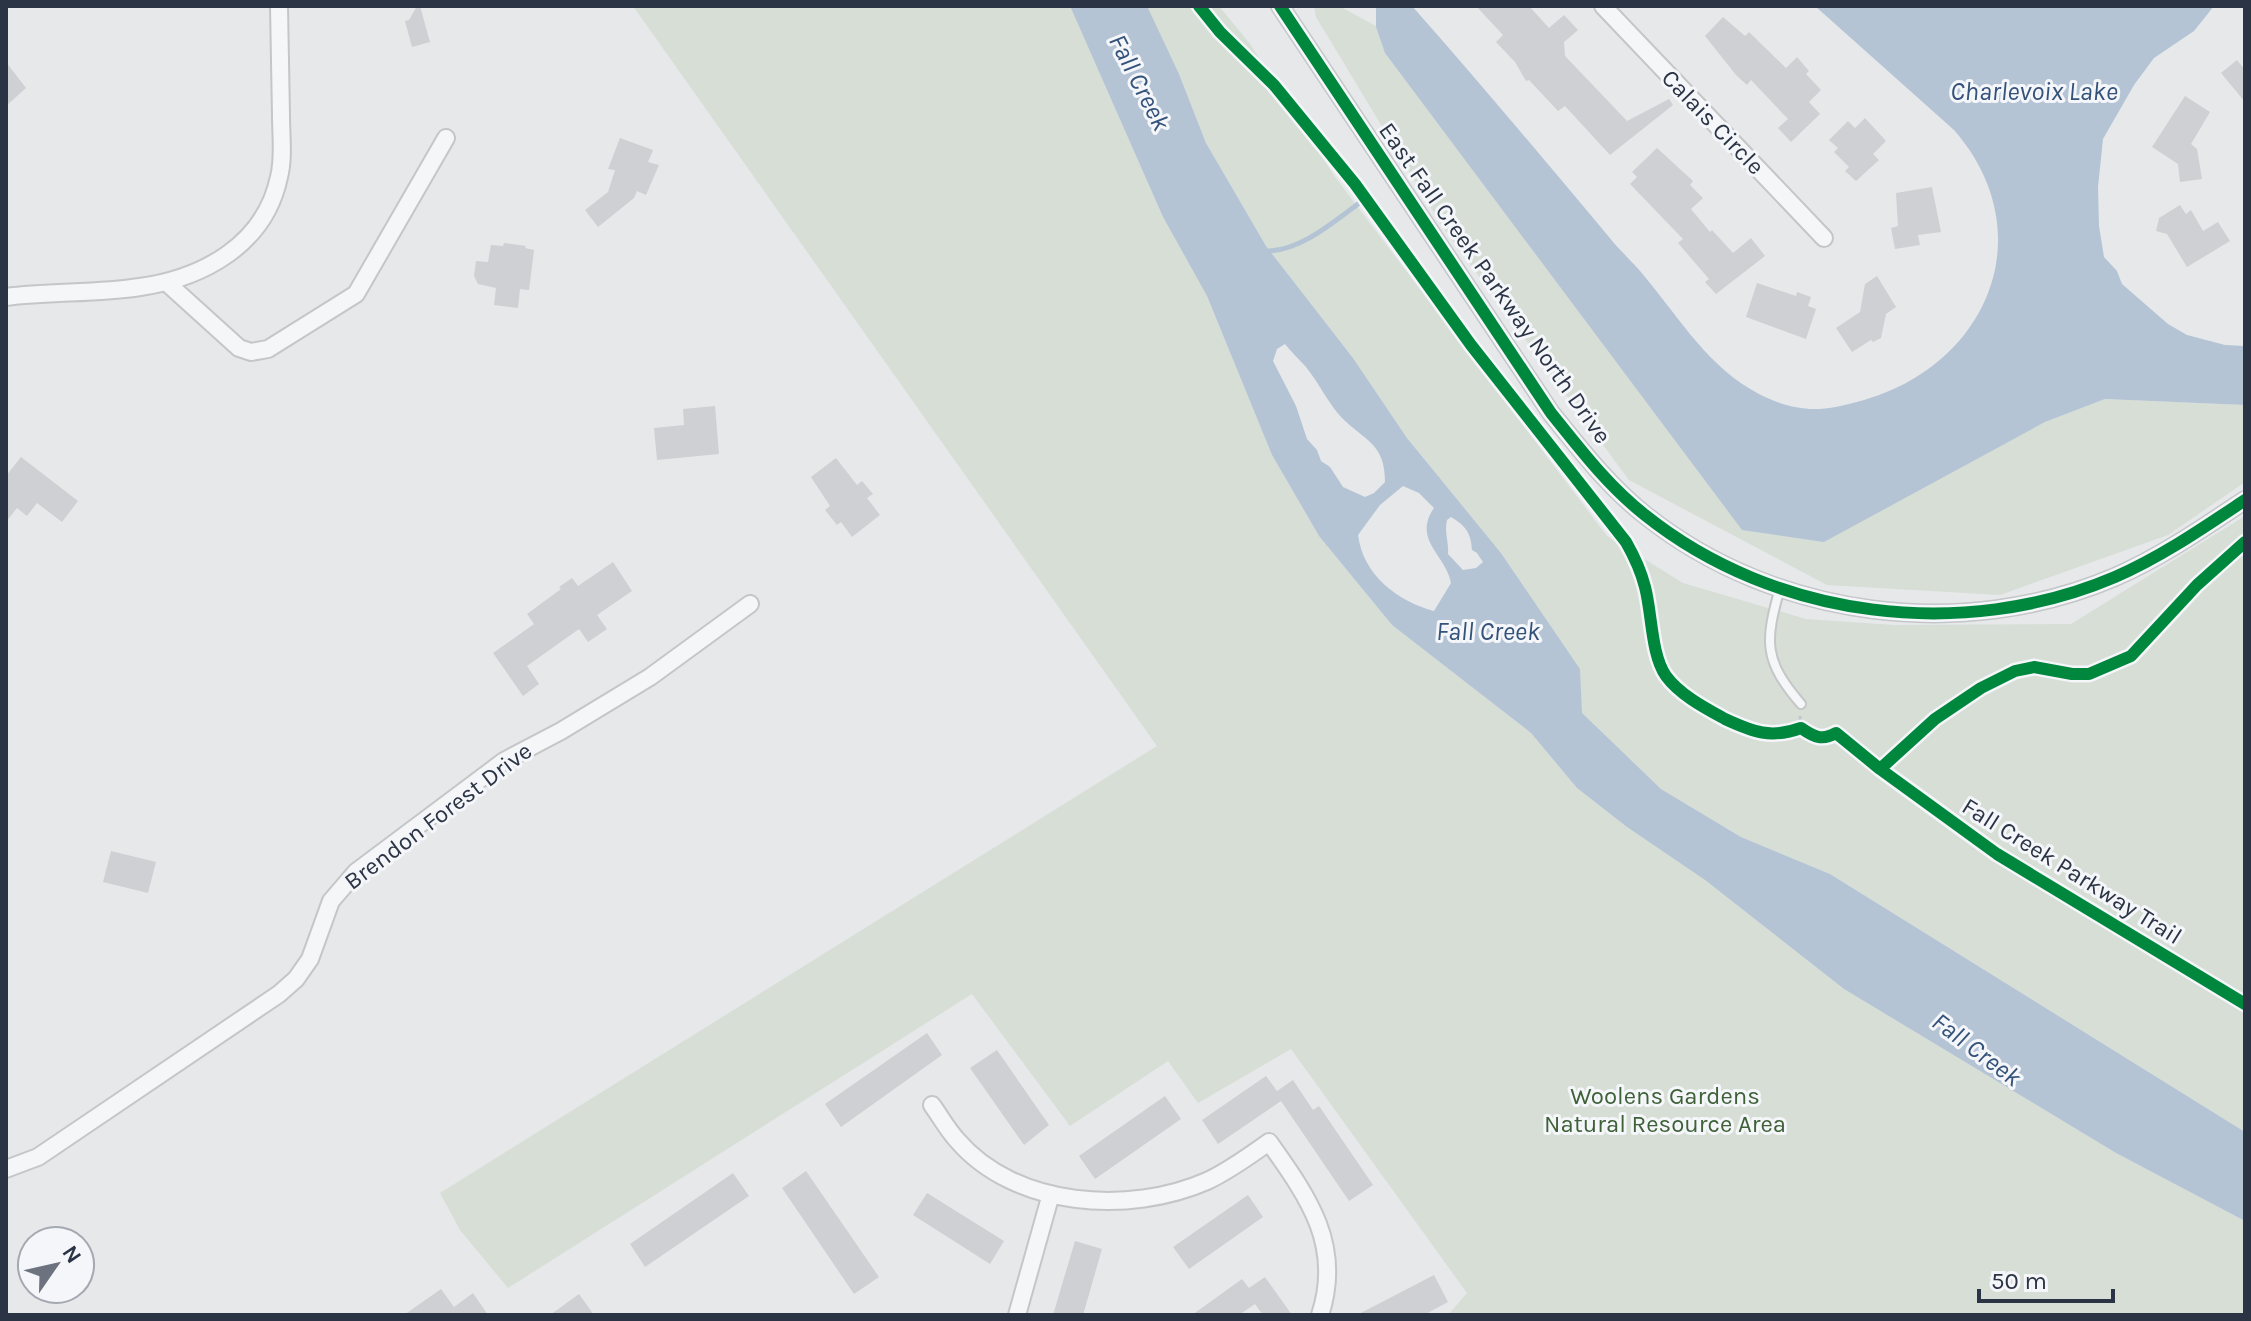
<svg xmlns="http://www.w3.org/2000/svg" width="2251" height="1321" font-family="Karla,sans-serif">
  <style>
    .green { fill: #d6ded6 }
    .water { fill: #b4c4d5; fill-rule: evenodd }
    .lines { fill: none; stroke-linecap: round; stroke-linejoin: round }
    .stream { stroke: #b4c4d5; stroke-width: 5 }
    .building { fill: #ced0d3 }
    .service-casing { stroke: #c4c6c8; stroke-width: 12 }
    .minor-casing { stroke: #c4c6c8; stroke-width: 20 }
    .path { stroke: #c5c6ca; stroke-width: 3; stroke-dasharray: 6 6; stroke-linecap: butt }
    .service { stroke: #f5f6f7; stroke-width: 8 }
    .minor { stroke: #f5f6f7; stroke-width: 16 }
    .cycleway-casing { stroke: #f4f6f9; stroke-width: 17 }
    .cycleway { stroke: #00873e; stroke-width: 12 }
    .labels { text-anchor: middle; stroke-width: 6; stroke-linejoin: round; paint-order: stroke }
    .street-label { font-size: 24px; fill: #2b3445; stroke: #f4f6f9 }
    .park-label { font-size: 24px; fill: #3f6138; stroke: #f4f6f9 }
    .water-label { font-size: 26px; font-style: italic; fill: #34527a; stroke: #f4f6f9 }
  </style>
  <rect width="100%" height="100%" fill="#e6e8ea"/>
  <path class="green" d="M633 6H1070L1163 217 1207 296 1272 455 1319 536 1392 625 1531 733 1577 788 1627 827 1705 880 1844 989 2116 1153 2245 1221V1315H1448L1467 1293 1291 1049 1198 1103 1168 1061 1070 1126 972 994 508 1288 460 1230 440 1193 1157 746Z
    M1146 6H1219L1250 44 1335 177 1607 536 1683 583 1806 619 1894 625 2071 624 2245 516V1132L1830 874 1741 837 1661 789 1581 713 1580 669 1501 553 1407 438 1353 358 1266 246 1206 143 1179 74Z
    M1314 6H1339L1376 26 1385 53 1742 529 1972 460 2045 422 2105 399 2245 405V482L2168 535 2000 595 1827 585 1629 480 1442 226 1316 17Z"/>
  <path class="water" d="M1070 6H1147L1179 74 1206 143 1266 246 1353 358 1407 438 1501 553 1580 669 1582 713 1661 789 1741 837 1830 874 2245 1132V1221L2116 1153 1844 989 1705 880 1627 827 1577 788 1531 733 1392 625 1319 536 1272 455 1207 296 1163 217ZM1285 344C1291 352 1299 359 1306 367 1319 383 1328 403 1342 418 1365 441 1385 443 1385 482L1374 493 1365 497 1343 487 1330 467 1321 461 1317 450 1307 439 1296 406 1273 361 1277 349ZM1403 486 1419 493 1434 508C1412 540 1446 555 1451 583L1434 611C1397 601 1363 575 1358 535L1380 505ZM1451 517C1466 526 1471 533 1472 550L1477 553 1483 562 1476 568 1463 570 1448 554C1449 542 1444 532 1447 520Z
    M1376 6H1412C1479 82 1544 159 1609 237 1620 251 1634 263 1645 277 1680 319 1709 368 1759 394 1799 414 1822 412 1864 400 1989 364 2043 232 1954 130L1815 6H2214L2194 31 2154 58 2134 85 2103 139 2098 187 2099 226 2104 257 2117 271 2122 284 2168 324 2187 335 2225 345 2245 346V405L2105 399 2045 422 1824 542 1742 530 1385 53 1376 27Z"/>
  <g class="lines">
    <path class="stream" d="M1268 251C1301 250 1332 223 1358 204"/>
  </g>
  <path class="building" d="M417 6H420L430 42 412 47 405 21 409 20Z
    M1476 6H1529L1549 28 1564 15 1578 30 1564 42 1565 56 1627 121 1669 99 1673 105 1610 155 1565 106 1558 111 1529 80 1526 81 1515 62 1496 42 1503 35Z
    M1723 17 1745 36 1749 32 1786 68 1797 57 1809 71 1806 74 1821 90 1809 102 1820 114 1791 142 1778 128 1788 119 1751 80 1747 85 1736 75 1705 36Z
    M2237 60 2245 70V102L2221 73Z
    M6 62 26 88 6 106Z
    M2185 96 2210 112 2191 144 2197 149 2202 179 2180 182 2178 164 2152 147Z
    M1865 118 1886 141 1873 154 1879 160 1856 181 1845 171 1849 167 1834 152 1838 148 1829 140 1848 121 1855 128Z
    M620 138 653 150 648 162 659 165 646 195 637 191 634 198 598 227 585 210 608 192 615 170 608 169Z
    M1657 148 1693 181 1690 185 1703 198 1691 209 1710 232 1712 230 1733 253 1751 238 1765 256 1716 294 1705 282 1709 279 1678 243 1683 239 1630 184 1637 177 1632 172Z
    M1932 187 1941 232 1918 235 1920 245 1895 249 1891 228 1898 226 1896 193Z
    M2180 205 2186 214 2191 210 2203 231 2218 222 2230 241 2187 267 2167 234 2156 231 2159 218Z
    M504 243 526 246 525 248 534 250 529 290 520 289 518 308 494 305 496 288 478 284 474 276 476 261 488 262 491 245 503 246Z
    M1877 276 1896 307 1886 314 1881 338 1873 342 1871 340 1852 352 1836 328 1860 312 1865 284Z
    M1757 283 1796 296 1797 292 1811 297 1808 306 1816 309 1806 339 1746 317Z
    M715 406 719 454 657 460 654 428 684 425 683 409Z
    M21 457 78 501 62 522 37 503 27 516 17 508 6 522V476Z
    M836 458 857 485 862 481 873 494 867 498 880 515 852 537 841 522 837 525 825 510 830 506 811 477Z
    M613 562 632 591 597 615 607 629 588 642 579 629 527 666 539 684 523 696 493 653 534 624 527 614 561 589 559 587 572 578 578 586Z
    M111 851 156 862 148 893 103 882Z
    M927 1033 942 1055 841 1127 825 1104Z
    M997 1050 1049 1125 1024 1145 970 1068Z
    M1266 1076 1277 1091 1293 1080 1313 1110 1319 1106 1373 1185 1349 1201 1281 1101 1218 1144 1202 1120Z
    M1165 1096 1181 1119 1095 1179 1079 1156Z
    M806 1171 879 1277 854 1294 782 1188Z
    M733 1173 749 1196 645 1267 630 1244Z
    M927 1193 1004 1241 990 1264 913 1215Z
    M1248 1195 1263 1217 1189 1269 1173 1247Z
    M1075 1241 1102 1249 1083 1315H1053Z
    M1434 1275 1448 1302 1424 1315H1357Z
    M1265 1277 1292 1315H1263L1255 1304 1239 1315H1192L1242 1279 1249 1288Z
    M441 1289 454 1307 473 1293 488 1315H404Z
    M579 1294 594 1315H550Z"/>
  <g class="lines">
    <g class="service-casing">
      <path id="service" d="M1780 588C1765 641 1763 660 1801 704"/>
    </g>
    <g class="minor-casing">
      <path id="minor" d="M1280 6 1551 413C1580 449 1608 486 1645 515 1775 619 1963 642 2115 577 2161 557 2203 528 2245 500
        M1603 6 1824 238
        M166 282 239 348 251 352 268 349 356 294 446 138
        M6 297C50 291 96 294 140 287 204 278 265 244 279 177 284 158 281 136 281 116 280 79 280 43 279 6
        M932 1105C940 1116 947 1129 957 1140 1015 1208 1130 1215 1207 1181 1229 1171 1249 1156 1269 1142 1308 1197 1343 1245 1320 1315
        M6 1169 38 1157 279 994 296 979 310 959 331 901 356 872 504 761 561 731 650 677 750 604
        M1017 1315 1051 1194"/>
    </g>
    <path class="path" d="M1800 716 1801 728"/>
    <use href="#service" class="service"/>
    <use href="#minor" class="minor"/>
    <g class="cycleway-casing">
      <path id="cycleway" d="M1199 6 1220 32 1274 85 1355 184 1471 345 1626 542C1634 556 1641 571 1645 587 1652 613 1651 655 1666 676 1680 695 1705 708 1725 719 1753 732 1771 739 1801 728 1814 737 1822 741 1836 733L1880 769 1997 854 2245 1004
        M1280 6 1551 413C1580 449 1608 486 1645 515 1775 619 1963 642 2115 577 2161 557 2203 528 2245 500
        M1880 769 1935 719 1981 688 2015 671 2034 667 2072 674H2089L2131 656 2197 585 2245 542"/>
    </g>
    <use href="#cycleway" class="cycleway"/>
  </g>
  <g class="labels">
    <g class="street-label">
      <text transform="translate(1713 122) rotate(46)" y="8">Calais Circle</text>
      <text transform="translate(1495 283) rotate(55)" y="8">East Fall Creek Parkway North Drive</text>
      <text transform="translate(438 816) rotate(-37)" y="8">Brendon Forest Drive</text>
      <text transform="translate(2072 871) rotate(32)" y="8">Fall Creek Parkway Trail</text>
    </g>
    <g class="park-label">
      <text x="1665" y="1104">Woolens Gardens<tspan x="1665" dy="28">Natural Resource Area</tspan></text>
    </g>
    <g class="water-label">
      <text transform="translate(1140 82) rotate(63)" y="9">Fall Creek</text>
      <text x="2034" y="100">Charlevoix Lake</text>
      <text x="1488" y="640">Fall Creek</text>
      <text transform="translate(1977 1049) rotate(37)" y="9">Fall Creek</text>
    </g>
  </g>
  <rect width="2251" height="1321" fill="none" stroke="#2b3445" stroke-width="16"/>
  <g transform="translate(56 1265) rotate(56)"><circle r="38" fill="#f4f6f9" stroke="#a4a8b1" stroke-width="2"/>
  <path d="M0-6L14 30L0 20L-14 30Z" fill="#6c737f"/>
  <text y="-12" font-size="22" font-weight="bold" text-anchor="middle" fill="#2b3445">N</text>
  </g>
  <path d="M1979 1289v12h134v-12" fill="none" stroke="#2b3445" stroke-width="4"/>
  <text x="1991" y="1289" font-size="24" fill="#2b3445" stroke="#f4f6f9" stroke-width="6" paint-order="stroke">50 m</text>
</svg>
